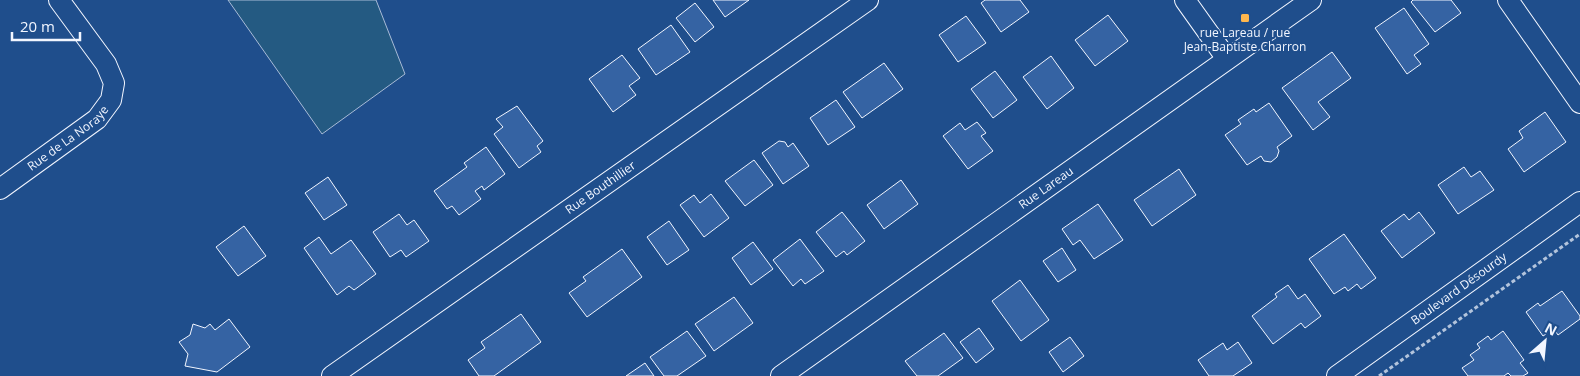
<svg xmlns="http://www.w3.org/2000/svg" width="1580" height="376" font-family="'Open Sans',sans-serif">
  <style>
    .green { fill: #245a82; stroke: #a8bbd7 }
    .building { fill: #3563a3; stroke: #f2f6ff }
    .lines { fill: none; stroke-linecap: round; stroke-linejoin: round }
    .street-casing { stroke: #f2f6ff; stroke-width: 22 }
    .path { stroke: #b3c4dc; stroke-width: 3; stroke-dasharray: 4 2.5; stroke-linecap: butt }
    .street { stroke: #1f4e8c; stroke-width: 20 }
    .poi-dot { fill: #ffb74d; stroke: #1f4e8c; stroke-width: 2 }
    .labels { text-anchor: middle; stroke-width: 4; stroke-linejoin: round; paint-order: stroke }
    .poi-label { font-size: 12px; fill: #f2f6ff; stroke: #1f4e8c }
    .street-label { font-size: 12px; fill: #f2f6ff; stroke: #1f4e8c }
  </style>
  <rect width="100%" height="100%" fill="#1f4e8c"/>
  <path class="green" d="M228 0H376L405 74 322 134Z"/>
  <path class="building" d="M713 0H749L725 17Z
    M985 0H1020L1029 12 1001 32 981 3Z
    M1413 0H1451L1461 13 1435 32 1411 2Z
    M695 3 714 27 695 42 676 18Z
    M1404 8 1429 44 1414 55 1421 64 1407 74 1375 28Z
    M1108 15 1128 41 1095 66 1075 40Z
    M966 16 986 43 958 62 939 35Z
    M671 25 690 52 656 75 638 49Z
    M1332 52 1351 78 1318 102 1330 117 1313 130 1282 88Z
    M622 55 640 78 629 86 636 95 613 112 589 79Z
    M1051 56 1074 88 1047 109 1023 77Z
    M884 63 903 89 862 118 843 92Z
    M995 71 1017 100 993 118 971 89Z
    M836 100 855 127 828 145 810 118Z
    M1269 103 1292 136 1277 147 1279 151 1277 157 1271 162 1264 161 1261 156 1247 165 1225 135 1241 124 1238 120 1254 109 1256 112Z
    M517 106 543 141 537 146 541 152 519 168 494 134 503 127 496 119Z
    M1545 112 1566 142 1524 172 1508 149 1523 138 1519 131Z
    M977 122 986 133 981 136 993 151 968 169 943 136 960 123 965 130Z
    M779 141 785 142 788 147 793 143 809 166 783 184 762 153Z
    M486 147 505 174 484 190 482 186 475 191 481 199 459 215 452 206 447 209 434 191 467 167 464 163Z
    M754 160 773 185 745 206 725 181Z
    M1464 167 1471 177 1480 171 1494 190 1458 214 1438 185Z
    M1179 169 1196 195 1152 226 1134 200Z
    M328 177 347 205 324 220 305 193Z
    M901 180 918 204 884 229 867 205Z
    M711 194 729 218 704 237 680 205 694 195 700 203Z
    M1098 204 1123 240 1094 259 1080 240 1073 245 1062 229Z
    M842 212 865 241 847 255 844 251 836 257 816 232Z
    M1419 212 1435 233 1402 258 1381 231 1404 214 1409 220Z
    M399 214 407 225 414 220 429 241 406 257 401 250 390 257 373 232Z
    M669 221 689 250 667 265 647 237Z
    M244 226 266 256 238 276 216 247Z
    M1344 234 1376 278 1361 289 1357 284 1348 291 1345 287 1334 294 1309 259Z
    M319 237 331 254 351 240 376 274 354 290 349 286 337 295 304 248Z
    M800 239 824 271 805 284 801 279 793 286 773 260Z
    M753 242 773 269 751 285 732 258Z
    M1062 248 1076 270 1058 282 1043 261Z
    M622 249 642 277 587 317 569 293 586 281 583 277Z
    M1020 280 1049 320 1021 341 992 301Z
    M1288 285 1298 299 1305 294 1321 316 1305 328 1301 323 1273 344 1252 316 1277 297 1275 294Z
    M1562 291 1580 316V319L1558 335 1554 329 1543 336 1526 312 1538 303 1540 306Z
    M734 297 753 323 714 351 695 324Z
    M521 314 541 342 494 376H479L468 360 485 348 481 342Z
    M229 319 250 347 217 372 185 366 188 354 179 342 190 335 193 324 205 328 210 324 215 330Z
    M979 328 994 349 976 363 960 342Z
    M687 331 706 356 677 376H664L650 357Z
    M1503 331 1524 360 1520 363 1528 373 1523 376H1511L1508 373 1504 376H1468L1462 368 1474 360 1470 355 1480 348 1477 344 1488 336 1491 340Z
    M944 333 963 358 938 376H917L905 361Z
    M1070 337 1084 356 1063 372 1049 352Z
    M1238 342 1252 363 1233 376H1209L1198 360 1223 343 1227 350Z
    M645 363 654 376H626Z"/>
  <g class="lines">
    <g class="street-casing">
      <g id="street">
        <path d="M1185 0 1227 59"/>
        <path d="M1508 0 1580 103"/>
        <path id="s1" d="M0 189 97 119 111 100 114 83 106 64 59 0"/>
        <path id="s2" d="M332 376 868 0"/>
        <path id="s3" d="M781 376 1311 0"/>
        <path id="s4" d="M1337 376 1580 202"/>
      </g>
    </g>
    <path class="path" d="M1379 376 1580 234"/>
    <use href="#street" class="street"/>
  </g>
  <rect class="poi-dot" x="1240" y="13" width="10" height="10" rx="2.5"/>
  <g class="labels">
    <g class="poi-label">
      <text x="1245" y="37">rue Lareau / rue<tspan x="1245" dy="14">Jean-Baptiste Charron</tspan></text>
    </g>
    <g class="street-label">
      <text dy="4" stroke="none"><textPath href="#s1" startOffset="85">Rue de La Noraye</textPath></text>
      <text dy="4" stroke="none"><textPath href="#s2" startOffset="328">Rue Bouthillier</textPath></text>
      <text dy="4" stroke="none"><textPath href="#s3" startOffset="325">Rue Lareau</textPath></text>
      <text dy="4" stroke="none"><textPath href="#s4" startOffset="150">Boulevard Désourdy</textPath></text>
    </g>
  </g>
  <g transform="translate(1545 341) rotate(27)" stroke="#1f4e8c" stroke-width="4" paint-order="stroke">
  <path d="M0-4L9 19L0 12L-9 19Z" fill="#f2f6ff"/>
  <text y="-8" font-size="14" font-weight="bold" text-anchor="middle" fill="#f2f6ff">N</text>
  </g>
  <path d="M12 32v8h68v-8" fill="none" stroke="#f2f6ff" stroke-width="2.5"/>
  <text x="20" y="32" font-size="15" fill="#f2f6ff" stroke="#1f4e8c" stroke-width="4" paint-order="stroke">20 m</text>
</svg>
